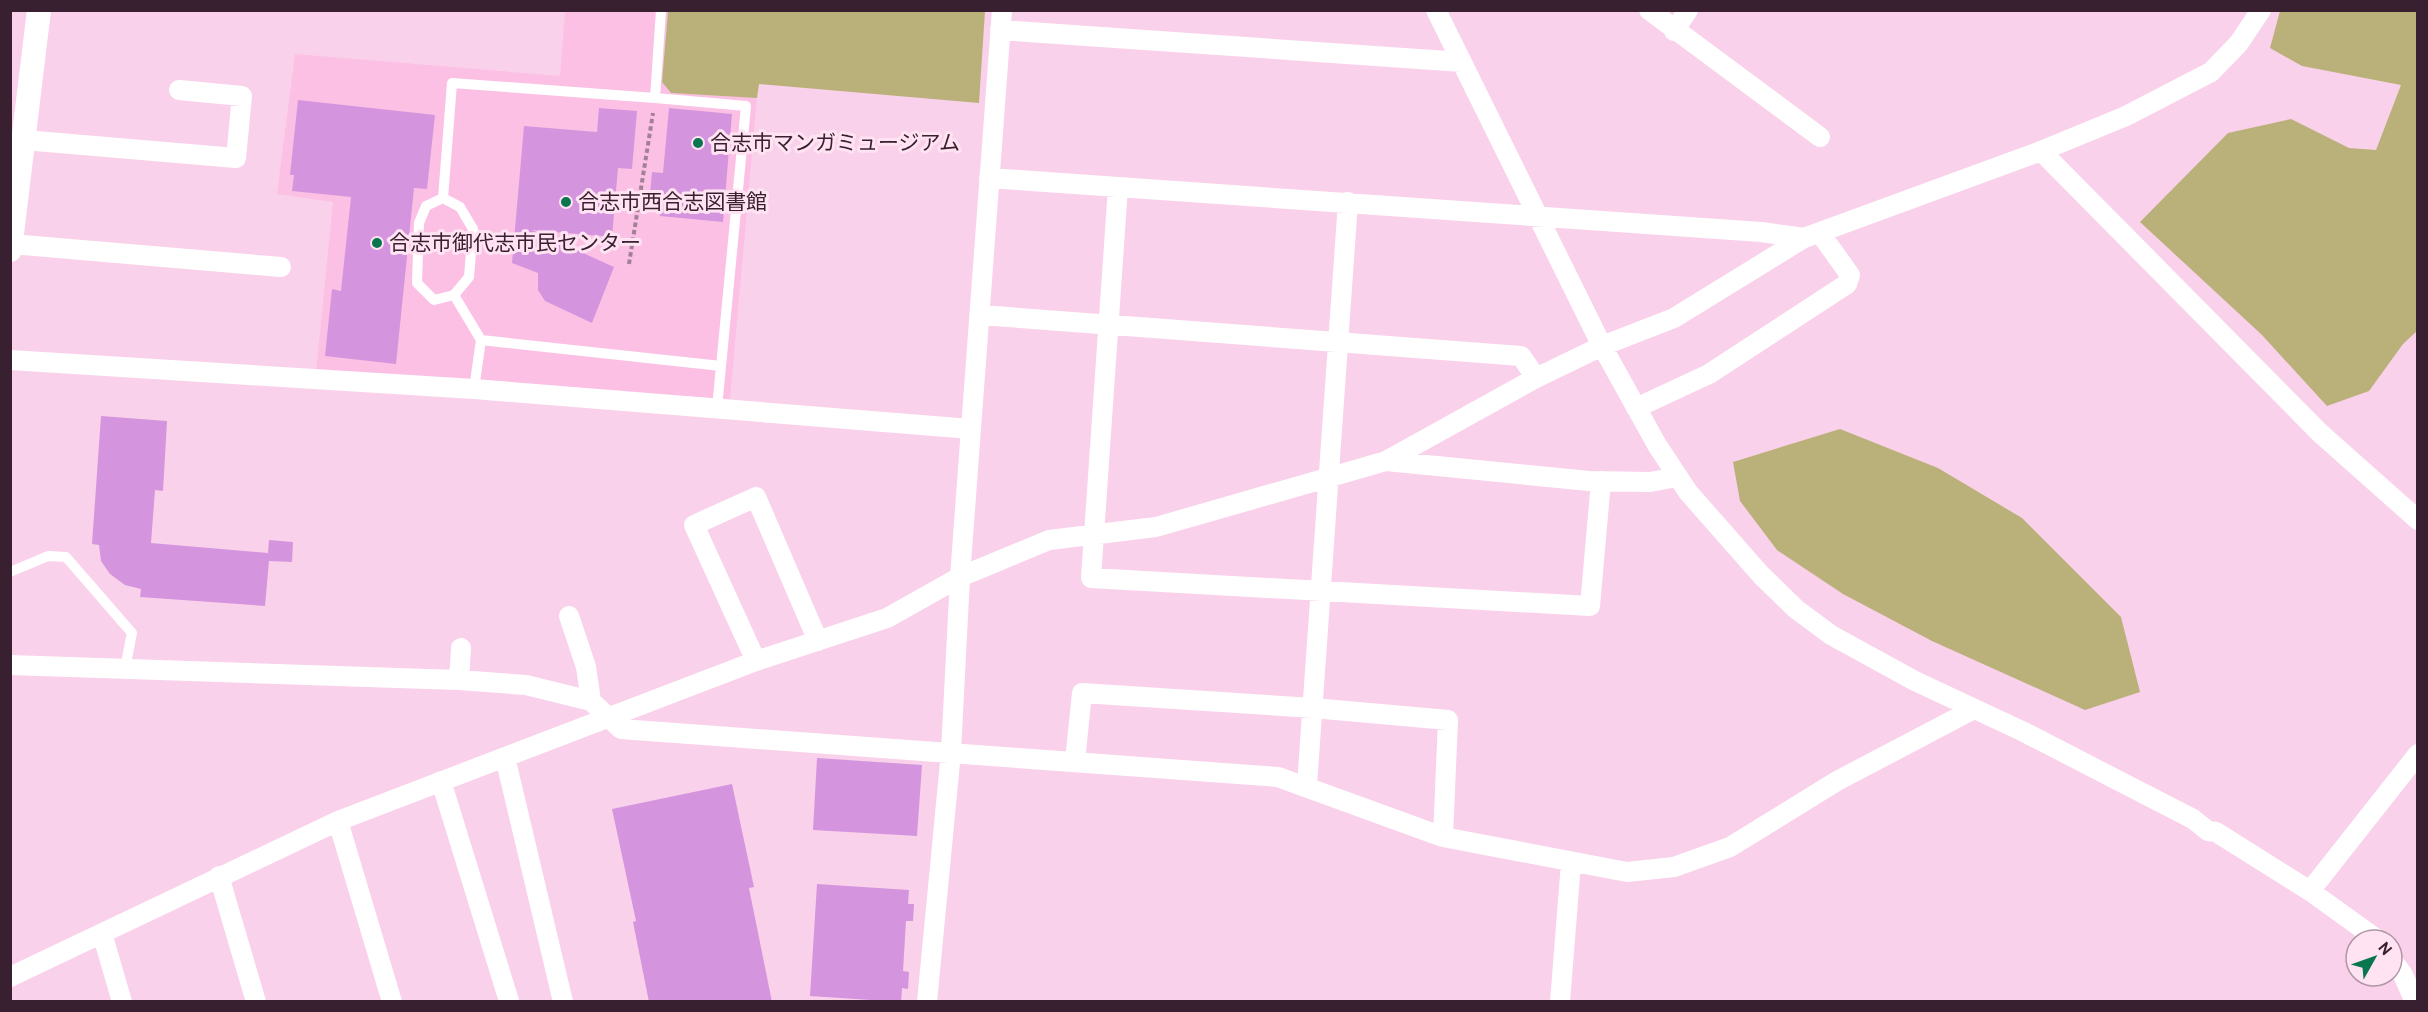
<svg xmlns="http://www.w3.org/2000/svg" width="2428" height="1012" font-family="Overpass,'Noto Sans JP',sans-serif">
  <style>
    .built { fill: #fcc0e5 }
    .green { fill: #b9b179 }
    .building { fill: #d495de }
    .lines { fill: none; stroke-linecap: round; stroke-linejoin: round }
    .path { stroke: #a28095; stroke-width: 4; stroke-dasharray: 4.5 3; stroke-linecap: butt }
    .service { stroke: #fff; stroke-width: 10 }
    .minor { stroke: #fff; stroke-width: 20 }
    .tertiary { stroke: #fff; stroke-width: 24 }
    .poi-dot { fill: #097650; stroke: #ffe3f3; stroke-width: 2 }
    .labels { text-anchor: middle; stroke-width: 6; stroke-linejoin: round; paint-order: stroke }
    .poi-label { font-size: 21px; fill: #392030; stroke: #ffe3f3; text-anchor: start }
  </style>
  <rect width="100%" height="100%" fill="#fad1ea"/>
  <path class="built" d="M565 11H668L662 81 671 93 757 98 730 399 316 373 333 202 277 194 295 54 560 76Z"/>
  <path class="green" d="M668 11H985L979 103 759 84 757 98 671 93 662 82Z
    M2280 11H2417V331L2403 344 2369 391 2327 406 2262 335 2140 222 2228 133 2291 119 2349 148 2376 150 2401 85 2302 66 2270 48Z
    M1840 429 1938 468 2022 518 2121 617 2140 692 2085 710 1932 641 1843 594 1777 550 1740 501 1733 462Z"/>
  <path class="building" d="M298 100 435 115 427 189 414 188 396 364 325 356 332 289 341 291 351 197 292 191 294 175H290Z
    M599 108 637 111 632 169 618 168 612 237 532 230 614 267 592 323 545 301 538 290V273L512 263 524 126 597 132Z
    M669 108 732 114 723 222 660 216 661 195 650 194 652 172 663 173Z
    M101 416 167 421 163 491 155 490 151 543 268 553 269 540 293 542 292 562 269 561 265 606 140 597 141 589 125 585 110 574 101 561 99 545 92 544Z
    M817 758 922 765 917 836 813 830Z
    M732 784 754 887 749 888 772 1002H649L633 922 636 921 612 809Z
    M817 884 909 890 908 904H914L913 921H906L903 971 909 972 908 989 902 988 901 1002 810 996Z"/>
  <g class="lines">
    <path class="path" d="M629 264 653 113"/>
    <path class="service" d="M655 98 746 106 717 408
      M443 198 452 83 655 98 661 10
      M443 198 460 207 473 229 469 277 454 295 434 300 417 283 419 223 426 206Z
      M454 295 481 340 474 389
      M481 340 721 366
      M10 572 48 556 66 557 132 633 125 668"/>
    <path class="minor" d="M1436 10 1602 346 1657 445 1688 492 1761 575 1796 609 1831 635 1915 681 2024 732 2193 819 2208 831 2216 832 2310 891 2378 940
      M1649 10 1820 137
      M1000 30 1462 62
      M1674 31 1688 10
      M24 140 236 158 242 96 179 90
      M2041 151 2320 433 2418 520
      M989 178 1761 232 1804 238
      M1118 187 1091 578 1590 606 1601 481
      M11 244 281 267
      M981 315 1521 356 1536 378
      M10 360 474 389 971 429
      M1636 408 1709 374 1847 284 1850 275 1820 233
      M1386 461 1589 481 1650 482 1677 477
      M569 616 586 667 591 701
      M756 661 694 525 756 497 818 641
      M10 665 459 680 526 685 591 701 621 729 1278 777 1443 837 1627 872 1674 867 1730 847 1837 781 1974 709
      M459 680 461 648
      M505 757 563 1002
      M1075 761 1082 693 1313 708 1448 720 1443 837
      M441 781 509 1001
      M1307 785 1348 202
      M338 821 392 1002
      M219 876 256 1002
      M2310 891 2418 754
      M102 933 122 1002
      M2392 960 2403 975 2415 1002
      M10 977 338 821 756 661 887 618 960 577 1049 540 1156 527 1386 461 1536 378 1602 346 1674 318 1804 238 2041 151 2126 116 2211 72 2239 43 2261 10
      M927 1002 951 752 960 577 1002 10
      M1560 1002 1571 863"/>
    <path class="tertiary" d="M10 250 39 10"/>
  </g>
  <g class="poi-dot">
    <circle cx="698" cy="143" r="6"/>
    <circle cx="566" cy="202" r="6"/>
    <circle cx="377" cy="243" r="6"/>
  </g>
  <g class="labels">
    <g class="poi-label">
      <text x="710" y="150">合志市マンガミュージアム</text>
      <text x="578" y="209">合志市西合志図書館</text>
      <text x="389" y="250">合志市御代志市民センター</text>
    </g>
  </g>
  <rect width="2428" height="1012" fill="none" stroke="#392030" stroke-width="24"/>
  <g transform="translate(2374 958) rotate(50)"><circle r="28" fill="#ffe3f3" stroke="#b095a5" stroke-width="1.5"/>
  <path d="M0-4.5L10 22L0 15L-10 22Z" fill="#097650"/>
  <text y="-9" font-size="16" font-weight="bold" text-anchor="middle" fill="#392030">N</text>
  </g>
</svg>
